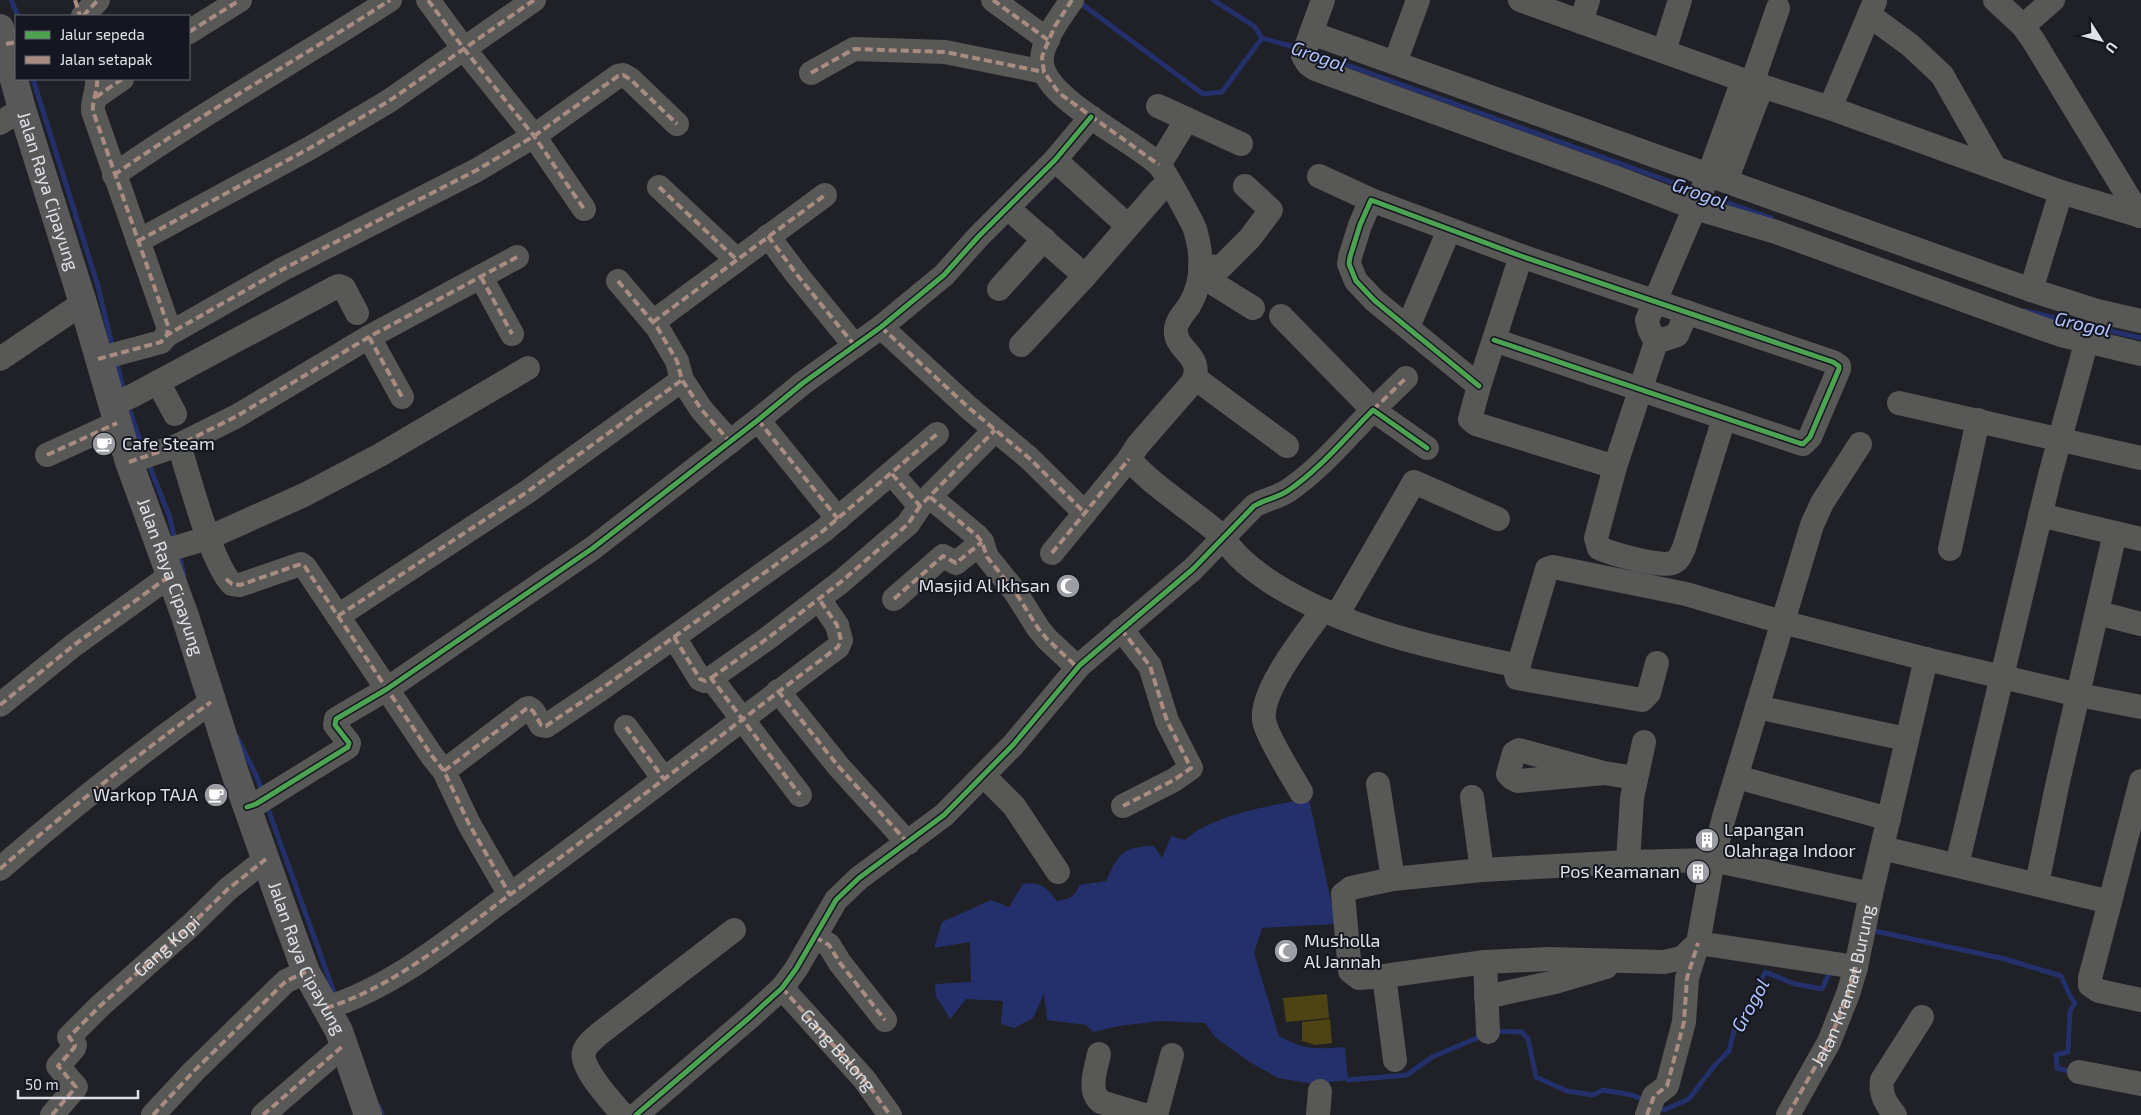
<svg xmlns="http://www.w3.org/2000/svg" width="2141" height="1115" font-family="'Exo 2',sans-serif">
  <style>
    .green { fill: #4e4312 }
    .water { fill: #24306b }
    .lines { fill: none; stroke-linecap: round; stroke-linejoin: round }
    .stream { stroke: #24306b; stroke-width: 5 }
    .minor { stroke: #585857; stroke-width: 24 }
    .major { stroke: #595859; stroke-width: 28 }
    .quiet { stroke: #a88b81; stroke-width: 4; stroke-dasharray: 8 4; stroke-linecap: butt }
    .cycleway-casing { stroke: #14171f; stroke-width: 8 }
    .cycleway { stroke: #4ca352; stroke-width: 5 }
    .labels { text-anchor: middle; stroke-width: 4; stroke-linejoin: round; paint-order: stroke }
    .street-label { font-size: 18px; fill: #dee1e7; stroke: #14171f }
    .poi-label { font-size: 18px; fill: #dee1e7; stroke: #14171f; text-anchor: start }
    .water-label { font-size: 19px; font-style: italic; fill: #b1c3fe; stroke: #14171f }
  </style>
  <rect width="100%" height="100%" fill="#202126"/>
  <path class="green" d="M1327 994 1329 1018 1286 1022 1283 998Z
    M1330 1019 1332 1043 1315 1045 1302 1041V1022Z"/>
  <path class="water" d="M1309 799 1336 924 1262 928 1254 953 1279 1036C1307 1051 1315 1049 1345 1047L1348 1080 1312 1084 1278 1078 1248 1061 1216 1038 1205 1023 1160 1021 1119 1026 1093 1032 1086 1025 1047 1020 1044 994 1033 1018 1014 1028 1001 1024 1003 1001 966 999 950 1019 936 996 935 984 971 982 970 942 934 948 942 922 991 900 1009 907 1023 884C1041 882 1046 887 1057 901 1070 899 1075 897 1079 885L1106 881C1119 853 1122 847 1154 846L1162 858 1171 836 1185 840C1214 814 1272 805 1309 799Z"/>
  <g class="lines">
    <path class="stream" d="M11 0 18 16
      M1213 0 1254 26 1262 38
      M1079 2 1203 94 1222 92 1262 38 1298 48
      M1311 52 1696 191
      M33 79 98 286 113 349
      M1706 195 1771 218
      M2026 311 2141 338
      M116 360 124 392
      M128 405 144 452
      M148 462 170 518 175 541
      M179 554 184 575
      M237 737 256 775 263 793
      M267 806 336 998
      M1870 930 2005 959 2061 976 2071 998 2075 1003 2070 1011 2068 1052 2056 1055 2057 1068 2073 1072
      M1494 1031 1522 1032 1528 1039 1536 1077 1567 1091 1593 1095 1603 1090 1632 1095 1645 1101
      M1348 1080 1407 1075 1432 1057 1484 1035
      M379 1106 382 1115
      M1657 1107 1664 1110 1689 1099 1714 1066 1729 1051 1736 1023 1750 1005 1765 972 1795 984 1822 989 1829 974 1834 973"/>
    <g class="minor">
      <path d="M428 0 464 49 534 136 584 209"/>
      <path d="M993 0 1048 40"/>
      <path d="M1072 0C1060 17 1040 43 1042 64 1047 100 1131 139 1158 164 1164 169 1191 220 1195 229 1197 237 1200 247 1200 255 1202 273 1198 291 1189 306 1184 313 1177 320 1176 328 1173 351 1205 354 1193 382L1138 445 1129 459C1152 485 1184 505 1211 527 1222 536 1229 547 1239 557 1248 566 1259 574 1269 581 1343 629 1434 648 1519 666"/>
      <path d="M1418 0 1395 63 2031 290 2097 311 2141 321"/>
      <path d="M1520 0 1743 80 1830 108 2061 192 2141 216"/>
      <path d="M1995 0 2023 26 2033 40 2140 216"/>
      <path d="M1869 15 1910 45 1942 75 1995 168"/>
      <path d="M83 16 98 0"/>
      <path d="M1581 22 1588 0"/>
      <path d="M2023 26 2053 0"/>
      <path d="M189 32 240 0"/>
      <path d="M1311 33 1323 0"/>
      <path d="M1664 51 1680 0"/>
      <path d="M1395 63 1311 33 1303 56 1308 64 1315 69 1617 178 1695 208 1776 232 2035 326 2061 335 2141 354"/>
      <path d="M811 73 854 49 945 52 1044 72"/>
      <path d="M97 79C98 91 92 100 93 111L168 326 167 335"/>
      <path d="M1752 83 1778 8"/>
      <path d="M96 97 122 79"/>
      <path d="M1158 106 1241 144"/>
      <path d="M1830 108 1875 1"/>
      <path d="M0 123 22 109"/>
      <path d="M1055 160 1128 226"/>
      <path d="M1159 165 1187 119"/>
      <path d="M114 175C204 112 299 59 390 0"/>
      <path d="M1319 176 1371 200"/>
      <path d="M1726 181 1762 86"/>
      <path d="M659 187 737 260"/>
      <path d="M1018 217 1085 276"/>
      <path d="M768 236 798 276 855 346"/>
      <path d="M138 241 310 148 389 101 534 0"/>
      <path d="M1521 256 1479 386 1470 419 1476 424 1615 467"/>
      <path d="M1200 266 1221 267 1250 238 1271 210 1245 186"/>
      <path d="M1200 275 1253 308"/>
      <path d="M481 277 512 334"/>
      <path d="M618 281 657 327 677 361 682 380 690 392 701 409 730 442"/>
      <path d="M999 289 1044 239"/>
      <path d="M2031 290 2061 192"/>
      <path d="M1687 312 1677 335 1656 342 1615 467 1596 538 1599 548C1612 554 1659 567 1672 563 1679 561 1681 554 1684 548L1724 418"/>
      <path d="M1281 316 1373 410 1406 378"/>
      <path d="M653 322 825 195"/>
      <path d="M881 327 969 408 1029 458 1085 513"/>
      <path d="M1408 327 1449 230"/>
      <path d="M369 337 402 397"/>
      <path d="M1656 342 1649 329 1647 320 1709 174 1743 80"/>
      <path d="M1021 345 1085 276 1159 191 1169 182"/>
      <path d="M0 359 83 303"/>
      <path d="M98 359 161 342 167 335 283 269 477 170 534 136 618 76 623 75 630 79 677 124"/>
      <path d="M1195 378 1287 446"/>
      <path d="M158 382 175 414"/>
      <path d="M1479 386 1375 301 1356 281 1349 264 1350 257 1360 225 1371 200 1521 256 1833 362 1839 366V369L1810 437 1803 444 1799 443 1494 340"/>
      <path d="M1899 403 2141 458"/>
      <path d="M111 405 132 396 334 288 339 286 344 288 357 313"/>
      <path d="M758 420 838 519"/>
      <path d="M179 445C189 476 211 563 232 584L240 585 295 566 301 564 305 567 432 756 444 771 469 824 510 895"/>
      <path d="M47 455 117 423"/>
      <path d="M129 462 179 445 237 416 369 337 517 257"/>
      <path d="M892 474 920 506 995 430"/>
      <path d="M930 497 977 536 982 542 987 557 1016 593 1038 628 1047 639 1077 667"/>
      <path d="M2040 515 2141 539"/>
      <path d="M1950 549 1978 420"/>
      <path d="M161 552 208 538 304 495 380 455 528 368"/>
      <path d="M1052 553 1129 459"/>
      <path d="M894 599 943 556 956 563 982 542"/>
      <path d="M2098 613 2141 624"/>
      <path d="M1337 615 1414 482 1498 519"/>
      <path d="M338 616 527 492 682 380"/>
      <path d="M1121 629 1150 666 1167 721 1191 768 1174 780 1123 806"/>
      <path d="M674 637 700 679 705 681 711 678 800 795"/>
      <path d="M1657 663 1649 693 1642 700 1517 678 1516 674 1547 569 1553 567 1686 594 1782 622 1926 659 2079 695 2141 707"/>
      <path d="M711 678 768 638 842 581 908 524 920 506"/>
      <path d="M778 691 839 767 908 843"/>
      <path d="M0 705 74 645 171 575"/>
      <path d="M1757 707 1906 739"/>
      <path d="M626 727 663 778"/>
      <path d="M444 771 526 709 529 708 533 711 541 725 546 726 601 689 823 531 937 434"/>
      <path d="M1604 773 1518 781 1512 778 1508 774 1514 753 1519 750 1604 773 1635 778"/>
      <path d="M984 776 1014 806 1058 872"/>
      <path d="M1737 777 1889 819"/>
      <path d="M1378 784 1393 879"/>
      <path d="M1301 792C1292 776 1266 735 1264 720 1260 690 1306 634 1323 610"/>
      <path d="M1472 797 1482 870"/>
      <path d="M247 807 256 804 348 747 349 743 335 725 336 719 387 689 593 548 758 420 803 383 881 327 944 275 978 237 1055 160 1091 117"/>
      <path d="M1882 848 2110 902 2141 781"/>
      <path d="M1628 862 1632 798 1644 742"/>
      <path d="M1957 865 2050 475 2087 340"/>
      <path d="M0 869C69 809 137 755 211 702"/>
      <path d="M2037 884 2057 786 2115 533"/>
      <path d="M2110 902 2090 978V985L2099 991 2141 1000"/>
      <path d="M815 937 829 945 840 963 885 1020"/>
      <path d="M1698 943 1682 958 1664 962 1549 959 1485 962 1384 976 1359 978 1350 971 1343 894 1351 888 1393 879 1482 870 1628 862 1713 860 1871 894"/>
      <path d="M1485 962 1488 1032"/>
      <path d="M1856 967 1698 943 1713 860 1724 817 1812 525 1822 503 1860 444"/>
      <path d="M1384 976 1395 1060"/>
      <path d="M782 988 864 1079 890 1115"/>
      <path d="M1486 997 1555 982 1606 967"/>
      <path d="M326 1008C397 986 456 934 515 891 624 811 730 728 838 647L841 640 837 625 819 599"/>
      <path d="M1099 1054C1096 1069 1087 1091 1101 1102L1144 1115"/>
      <path d="M2079 1072 2141 1084"/>
      <path d="M52 1115 76 1087 58 1066 74 1048 75 1045 69 1037 100 1006 190 926 228 889 266 859"/>
      <path d="M153 1115 193 1072 286 981 306 972"/>
      <path d="M263 1115 344 1045"/>
      <path d="M623 1115C613 1103 579 1067 584 1052 586 1044 594 1039 599 1034L734 930"/>
      <path d="M636 1115 749 1018 782 988 796 969 836 900 859 878 944 815 1013 745 1080 665 1193 569 1254 506C1265 499 1278 498 1289 490 1320 469 1346 437 1373 410L1427 448"/>
      <path d="M1156 1115 1172 1055"/>
      <path d="M1318 1115 1320 1091"/>
      <path d="M1647 1115 1654 1096 1667 1086 1684 1022 1687 978 1698 943"/>
      <path id="s1" d="M1788 1115 1829 1042 1848 994 1856 967 1871 894 1926 659"/>
      <path d="M1895 1115C1886 1104 1880 1095 1882 1080L1922 1017"/>
    </g>
    <path class="major" id="s2" d="M0 28 22 109 83 303 129 462 185 616 235 773 283 909 306 972 339 1031 368 1115"/>
    <g class="quiet">
      <path d="M75 0 80 16"/>
      <path d="M428 0 464 49 534 136 584 209"/>
      <path d="M993 0 1048 40"/>
      <path d="M1072 0 1055 26 1045 49 1042 57 1044 72 1059 93 1159 165"/>
      <path d="M83 16 98 0"/>
      <path d="M189 32 240 0"/>
      <path d="M6 44 16 42"/>
      <path d="M811 73 854 49 945 52 1044 72"/>
      <path d="M97 79C98 91 92 100 93 111L168 326 167 335"/>
      <path d="M96 97 122 79"/>
      <path d="M114 175C204 112 299 59 390 0"/>
      <path d="M659 187 737 260"/>
      <path d="M768 236 798 276 855 346"/>
      <path d="M138 241 310 148 389 101 534 0"/>
      <path d="M481 277 512 334"/>
      <path d="M618 281 657 327 677 361 682 380 690 392 701 409 730 442"/>
      <path d="M653 322 825 195"/>
      <path d="M881 327 969 408 1029 458 1085 513"/>
      <path d="M369 337 402 397"/>
      <path d="M98 359 161 342 167 335 283 269 477 170 534 136 618 76 623 75 630 79 677 124"/>
      <path d="M1373 410 1406 378"/>
      <path d="M758 420 838 519"/>
      <path d="M47 455 117 423"/>
      <path d="M129 462 179 445 237 416 369 337 517 257"/>
      <path d="M892 474 920 506 995 430"/>
      <path d="M930 497 977 536 982 542 987 557 1016 593 1038 628 1047 639 1077 667"/>
      <path d="M1052 553 1129 459"/>
      <path d="M226 579 232 584 240 585 295 566 301 564 305 567 432 756 444 771 469 824 510 895"/>
      <path d="M894 599 943 556 956 563 982 542"/>
      <path d="M338 616 527 492 682 380"/>
      <path d="M1121 629 1150 666 1167 721 1191 768 1174 780 1123 806"/>
      <path d="M674 637 700 679 705 681 711 678 800 795"/>
      <path d="M711 678 768 638 842 581 908 524 920 506"/>
      <path d="M778 691 839 767 908 843"/>
      <path d="M0 705 74 645 171 575"/>
      <path d="M626 727 663 778"/>
      <path d="M444 771 526 709 529 708 533 711 541 725 546 726 601 689 823 531 937 434"/>
      <path d="M0 869C69 809 137 755 211 702"/>
      <path d="M815 937 829 945 840 963 885 1020"/>
      <path id="s3" d="M782 988 864 1079 890 1115"/>
      <path d="M326 1008C397 986 456 934 515 891 624 811 730 728 838 647L841 640 837 625 819 599"/>
      <path id="s4" d="M52 1115 76 1087 58 1066 74 1048 75 1045 69 1037 100 1006 190 926 228 889 266 859"/>
      <path d="M153 1115 193 1072 286 981 306 972"/>
      <path d="M263 1115 344 1045"/>
      <path d="M1647 1115 1654 1096 1667 1086 1684 1022 1687 978 1698 943"/>
      <path d="M1788 1115 1829 1042 1848 994 1856 967"/>
    </g>
    <g class="cycleway-casing">
      <path id="cycleway" d="M1479 386 1375 301 1356 281 1349 264 1350 257 1360 225 1371 200 1521 256 1833 362 1839 366V369L1810 437 1803 444 1799 443 1494 340
        M247 807 256 804 348 747 349 743 335 725 336 719 387 689 593 548 758 420 803 383 881 327 944 275 978 237 1055 160 1091 117
        M636 1115 749 1018 782 988 796 969 836 900 859 878 944 815 1013 745 1080 665 1193 569 1254 506C1265 499 1278 498 1289 490 1320 469 1346 437 1373 410L1427 448"/>
    </g>
    <use href="#cycleway" class="cycleway"/>
  </g>
  <defs>
    <g id="cafe-disc" transform="scale(1.25)"><circle r="9.5" fill="#9c9ea3" stroke="#14171f"/><path d="M-5.5-4.5H6V0H3Q3 3.5 0 3.5H-2.5Q-5.5 3.5-5.5 0ZM3-3.2v2h1.7v-2ZM-6 4.5H4V6H-6Z" fill="#fff"/></g>
    <g id="mosque-disc" transform="scale(1.25)"><circle r="9.5" fill="#9c9ea3" stroke="#14171f"/><path d="M3.5-4.9A6 6 0 1 0 3.5 4.9A5 5 0 1 1 3.5-4.9Z" fill="#fff"/></g>
    <g id="building-disc" transform="scale(1.25)"><circle r="9.5" fill="#9c9ea3" stroke="#14171f"/><path d="M-4-6H4V6H1V3H-1V6H-4ZM-2.5-4.3h1.7v1.8h-1.7ZM.8-4.3h1.7v1.8H.8ZM-2.5-1h1.7V.8h-1.7ZM.8-1h1.7V.8H.8Z" fill="#fff"/></g>
  </defs>
  <g fill-rule="evenodd">
    <use href="#cafe-disc" x="104" y="444"/>
    <use href="#mosque-disc" x="1068" y="586"/>
    <use href="#cafe-disc" x="216" y="795"/>
    <use href="#building-disc" x="1707" y="840"/>
    <use href="#building-disc" x="1698" y="872"/>
    <use href="#mosque-disc" x="1286" y="951"/>
  </g>
  <g class="labels">
    <g class="street-label">
      <text dy="6" stroke="none"><textPath href="#s2" startOffset="170">Jalan Raya Cipayung</textPath></text>
      <text dy="6" stroke="none"><textPath href="#s2" startOffset="575">Jalan Raya Cipayung</textPath></text>
      <text dy="6" stroke="none"><textPath href="#s4" startOffset="235">Gang Kopi</textPath></text>
      <text dy="6" stroke="none"><textPath href="#s2" startOffset="980">Jalan Raya Cipayung</textPath></text>
      <text dy="6" stroke="none"><textPath href="#s1" startOffset="142">Jalan Kramat Burung</textPath></text>
      <text dy="6" stroke="none"><textPath href="#s3" startOffset="84">Gang Balong</textPath></text>
    </g>
    <g class="poi-label">
      <text x="122" y="450">Cafe Steam</text>
      <text x="1050" y="592" text-anchor="end">Masjid Al Ikhsan</text>
      <text x="198" y="801" text-anchor="end">Warkop TAJA</text>
      <text x="1724" y="836">Lapangan<tspan x="1724" dy="21">Olahraga Indoor</tspan></text>
      <text x="1680" y="878" text-anchor="end">Pos Keamanan</text>
      <text x="1304" y="947">Musholla<tspan x="1304" dy="21">Al Jannah</tspan></text>
    </g>
    <g class="water-label">
      <text transform="translate(1319 56) rotate(19)" y="7">Grogol</text>
      <text transform="translate(1700 193) rotate(20)" y="7">Grogol</text>
      <text transform="translate(2083 324) rotate(13)" y="7">Grogol</text>
      <text transform="translate(1750 1005) rotate(-61)" y="7">Grogol</text>
    </g>
  </g>
  <rect x="15" y="15" width="175" height="65" fill="#14171f" stroke="#65686f"/>
  <rect x="25" y="31" width="25" height="8" fill="#4ca352" stroke="#65686f"/>
  <text x="60" y="40" font-size="15" fill="#dee1e7">Jalur sepeda</text>
  <rect x="25" y="56" width="25" height="8" fill="#a88b81" stroke="#65686f"/>
  <text x="60" y="65" font-size="15" fill="#dee1e7">Jalan setapak</text>
  <g transform="translate(2101 40) rotate(126)" stroke="#14171f" stroke-width="4" paint-order="stroke">
  <path d="M0-4L9 19L0 12L-9 19Z" fill="#dee1e7"/>
  <text y="-8" font-size="14" font-weight="bold" text-anchor="middle" fill="#dee1e7">U</text>
  </g>
  <path d="M18 1090v8h120v-8" fill="none" stroke="#dee1e7" stroke-width="2.5"/>
  <text x="25" y="1090" font-size="15" fill="#dee1e7" stroke="#14171f" stroke-width="4" paint-order="stroke">50 m</text>
</svg>
